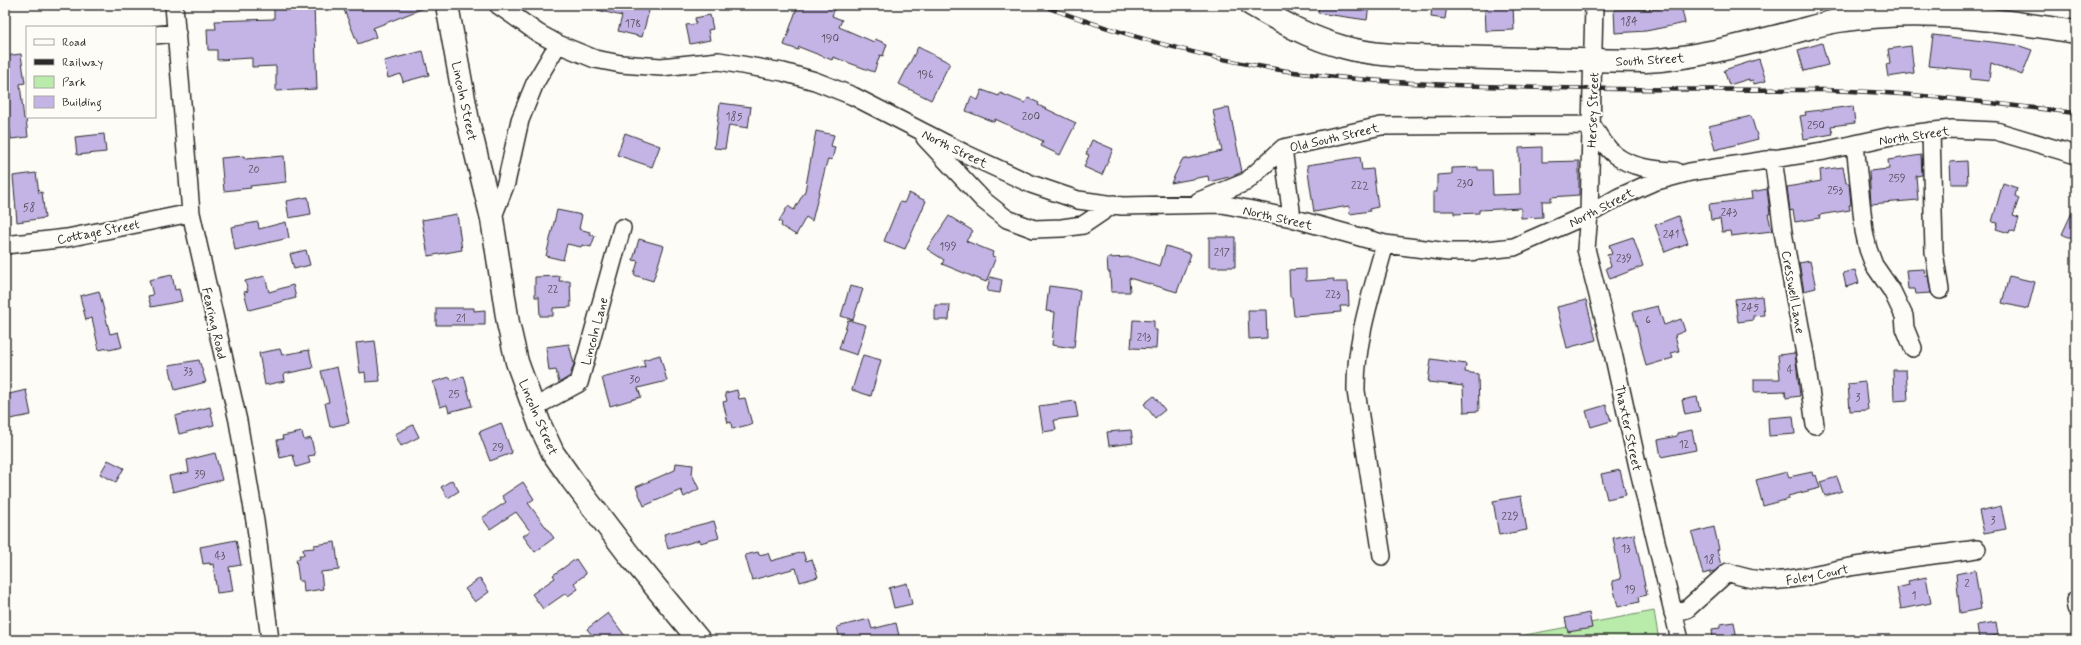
<svg xmlns="http://www.w3.org/2000/svg" width="2081" height="645" font-family="Mynerve,sans-serif">
  <style>
    .green { fill: #b9ebab; stroke: #728b6b }
    .building { fill: #c3b4e5; stroke: #2b2b2b }
    .lines { fill: none; stroke-linecap: round; stroke-linejoin: round }
    .minor-casing { stroke: #2b2b2b; stroke-width: 20 }
    .major-casing { stroke: #2b2b2b; stroke-width: 25 }
    .minor { stroke: #fdfcf7; stroke-width: 17 }
    .major { stroke: #fdfcf7; stroke-width: 22 }
    .rail-casing { stroke: #2b2b2b; stroke-width: 4.5 }
    .rail { stroke: #fdfcf7; stroke-width: 3; stroke-dasharray: 9; stroke-linecap: butt }
    .labels { text-anchor: middle; stroke-width: 4; stroke-linejoin: round; paint-order: stroke }
    .number-label { font-size: 11px; fill: #514d5a }
    .street-label { font-size: 13px; fill: #2b2b2b; stroke: #fdfcf7 }
  </style>
  <rect width="100%" height="100%" fill="#fdfcf7"/>
  <filter id="ink" filterUnits="userSpaceOnUse"><feTurbulence type="fractalNoise" baseFrequency=".025" numOctaves="2"/><feDisplacementMap in="SourceGraphic" scale="8" xChannelSelector="R" yChannelSelector="G"/><feConvolveMatrix kernelMatrix="1 2 1 2 8 2 1 2 1" color-interpolation-filters="sRGB"/></filter>
  <g filter="url(#ink)">
    <path class="green" d="M1654 611 1659 640H1498Z"/>
    <path class="building" d="M274 5H314L317 89 276 91V66L252 67V58L217 60V50H208L207 29H216L215 21 274 19Z
      M342 5H429V6L373 28 376 37 358 44Z
      M597 5H642L650 7 642 37 618 31 622 16 597 10Z
      M798 5H836L832 16 842 20 839 27 874 42 875 39 887 44 883 56 880 55 874 72 833 57 832 60 799 47 798 50 784 45Z
      M1319 5H1369L1367 20 1318 13Z
      M1432 5H1447L1445 19 1431 17Z
      M1485 5H1513L1514 30 1486 31Z
      M1659 5H1681L1685 23 1646 31 1615 33 1614 10 1660 9Z
      M710 15 713 29 708 30 710 40 690 44 686 25 696 24 695 18Z
      M1933 35 2017 45 2032 50 2022 75 1991 63 1989 81 1970 79 1971 70 1929 66Z
      M1822 43 1828 65 1804 71 1798 50Z
      M1911 46 1914 73 1888 77 1886 64 1890 63 1888 49Z
      M918 47 950 63 931 100 899 84Z
      M423 51 429 75 403 82 401 74 388 78 384 61Z
      M21 54 25 83 20 84 24 119 26 118 28 137 11 139 7 104H5V56Z
      M1759 59 1766 81 1754 84 1753 80 1749 81V79L1729 85 1724 70Z
      M982 90 999 96 1000 93 1025 103 1028 98 1039 103 1038 105 1076 123 1060 155 1041 146 1043 141 995 119 994 122 966 111 971 97 978 100Z
      M720 103 751 107 748 128 729 125 725 149 714 148Z
      M1853 106 1855 123 1831 126 1833 134 1804 139 1800 116 1806 115 1805 112Z
      M1229 107 1242 172 1233 176 1209 182 1208 176 1171 183 1182 160 1222 151 1213 111Z
      M1751 116 1758 139 1715 150 1709 126Z
      M816 131 834 135 831 146 835 147 832 160 828 159 826 165 812 221 806 217 796 235 781 226 782 223 779 221 788 206 794 210 805 191Z
      M625 133 660 146 652 167 617 155Z
      M104 134 106 152 77 155 75 137Z
      M1092 140 1113 149 1102 175 1084 167 1089 155 1086 154Z
      M1542 147V162L1579 161V195L1551 197V201H1542L1543 217 1521 218V208L1479 210V213L1454 214V211H1433V192H1437V175L1452 174V168L1478 167V170H1492L1493 195 1520 194 1519 148Z
      M1921 155 1922 175 1916 176 1918 200 1871 204 1869 171 1889 169 1888 160Z
      M244 156 245 159 284 156 286 182 250 186 251 188 224 191 221 158Z
      M1360 157 1362 170 1373 169 1378 207 1369 209 1370 211 1350 214 1349 206 1314 212 1307 165Z
      M1967 161 1968 184H1951L1950 162Z
      M1843 167 1846 183H1849L1851 205H1849L1850 210 1819 215 1820 218 1795 222 1793 210 1790 211 1787 187 1821 181 1820 170Z
      M36 173 39 193 42 192 45 218 17 222 13 176Z
      M2003 183 2017 188 2015 196 2019 198 2013 216 2019 218 2015 232 2010 230 2009 233 1996 229 1998 223 1992 222Z
      M1767 189 1770 214H1768L1772 231 1731 236 1730 231 1722 232 1720 219 1711 220 1709 204 1752 199 1751 192Z
      M909 193 926 201 905 249 884 241 900 202 904 203Z
      M308 197 311 214 289 218 286 201Z
      M2076 204V241L2062 234Z
      M557 210 582 215 579 229 590 232V234L595 236 591 247 582 245 581 247 567 244 563 260 546 256Z
      M457 214 462 250 428 256 422 220Z
      M949 216 973 231 966 241 993 252 992 256 996 257 986 282 942 264 944 260 927 249Z
      M1678 216 1688 243 1665 252 1655 225Z
      M258 222 259 229 286 222 289 238 235 250 231 227Z
      M1209 237H1235V267H1209Z
      M1633 237 1643 266 1610 279 1606 268 1611 266 1607 255 1612 254 1609 245Z
      M639 239 664 246 653 281 634 275 638 261 633 260Z
      M1166 246 1191 254 1177 292 1129 278 1130 292H1111L1110 272H1108L1107 258 1131 257 1160 266Z
      M306 250 310 265 294 269 290 254Z
      M1810 261 1816 288 1804 291 1799 263Z
      M1306 269V281L1334 279V282H1348L1349 306H1340L1341 312 1294 316 1292 297H1290L1289 270Z
      M1924 269 1925 276H1928L1931 293 1916 294 1915 289H1908L1906 270Z
      M1855 270 1859 283 1846 287 1843 273Z
      M172 275 175 290 179 289 182 301 151 307 148 296 153 295 149 280Z
      M265 276 269 292 293 285 296 298 249 310 244 292 248 291 245 281Z
      M560 276 559 281H570L571 307 553 308V316H540L539 297H535V277Z
      M2009 276 2035 282 2028 309 2002 303Z
      M990 277 1002 280 1000 293 987 291Z
      M850 286 863 289 853 320 841 316Z
      M1049 286 1080 290 1074 348 1052 345 1055 312 1046 311Z
      M99 291 110 334 118 332 122 347 109 350 108 348 99 350 92 318 86 320 80 296Z
      M1762 296 1764 315 1753 316V320L1738 322 1735 299Z
      M1586 300 1596 340 1567 348 1557 307Z
      M935 305H950L949 320H935Z
      M1658 306 1664 325 1681 319 1685 331 1675 335 1679 351 1671 353 1673 358 1646 366 1633 312Z
      M436 308H474V311L485 310V325H436Z
      M1248 310H1266L1267 338 1249 339Z
      M848 320 866 325 857 355 839 349Z
      M1133 320 1154 321V330H1157L1156 349 1131 348Z
      M375 341 380 381 366 382 365 372 360 373 356 343Z
      M569 344 574 364 570 376 559 383 556 370 549 371 546 347Z
      M280 349 282 355 309 350 313 368 284 374 285 381 265 385 259 353Z
      M1795 353 1800 396 1786 398 1785 391 1754 392V379H1780L1778 355Z
      M660 355 667 381 638 388 641 397 610 406 602 378 645 367 643 360Z
      M863 355 881 360 871 396 852 390Z
      M1431 359 1466 364 1465 372 1478 374 1479 411 1464 412 1463 386 1428 382Z
      M199 360 206 382 175 390 169 365Z
      M337 367 349 423 330 427 325 403 329 402 321 371Z
      M1893 370H1906L1908 400 1894 401Z
      M464 376 472 406 449 412 447 405 440 407 433 382 450 377 451 380Z
      M1865 382 1868 410 1850 411 1848 384Z
      M26 390 31 415 5 420V395Z
      M737 390 739 399 745 398 752 424 732 429 731 422 728 423 723 402 727 401 725 393Z
      M1154 396 1165 410 1155 418 1144 404Z
      M1697 397 1700 411 1685 414 1682 400Z
      M1075 401 1078 417 1054 420 1056 430 1043 432 1039 406Z
      M1606 405 1611 421 1591 427 1586 411Z
      M210 407 214 425 179 434 175 416Z
      M1793 416 1795 434 1769 436 1768 418Z
      M501 423 512 453 490 461 479 432Z
      M413 425 419 437 401 446 395 434Z
      M1131 430 1133 443 1109 446 1107 432Z
      M1692 430 1696 450 1661 457 1658 440 1677 436V433Z
      M302 432 304 440 311 438 315 455 308 456 310 463 296 467 293 455 280 458 277 440 283 439 282 436Z
      M215 453 222 480 173 492 169 476 189 472 187 460Z
      M108 460 124 468 116 482 100 474Z
      M676 463 693 465 692 474 699 489 684 497 681 490 644 506 636 487 675 470Z
      M1620 470 1626 495 1607 499 1601 474Z
      M1787 472 1789 477 1812 472 1813 476 1816 475 1820 488 1788 496 1789 499 1763 506 1756 480Z
      M1837 477 1842 491 1825 496 1820 482Z
      M452 480 459 491 448 498 441 487Z
      M523 482 534 499 528 503 554 538 535 552 523 536 530 531 516 512 490 529 482 518 506 502 502 496Z
      M1521 496 1527 530 1499 535 1493 501Z
      M2001 506 2006 529 1984 533 1979 511Z
      M714 521 719 538 700 543V540L668 549 664 534Z
      M1714 527 1719 549 1717 550 1721 565 1715 571 1703 574 1692 533Z
      M1634 534 1647 595 1638 597 1639 602 1618 607 1612 581 1621 579 1613 538Z
      M236 540 241 565 229 567 233 591 217 593 213 564 210 565V563L203 564 200 547Z
      M335 542 339 570 321 572 323 589 304 592 303 581H299L296 559H300L299 555H304L303 549 314 548V545Z
      M758 552 759 555 768 553 771 561 803 552 806 561 812 559 818 577 800 582 796 568 752 580 745 555Z
      M576 559 586 574 574 583 578 589 568 596 566 593 543 609 532 594 555 578 553 575Z
      M1975 570 1981 609 1960 613 1956 574Z
      M1926 577 1931 603 1901 609 1897 588 1909 585 1908 581Z
      M480 578 489 592 475 602 465 589Z
      M907 583 912 604 894 608 889 588Z
      M608 613 628 640H596L587 629Z
      M1589 613 1592 628 1568 632 1565 618Z
      M869 619 872 629 896 623 900 640H840L837 627Z
      M1734 622 1737 640H1713L1712 629 1720 628V624Z
      M1996 622 1998 635 1979 639 1977 625Z"/>
    <g class="lines">
      <g class="minor-casing">
        <path id="minor" d="M174 5 191 213 238 421 256 527 270 640
          M498 5 538 33 558 44 595 59 621 64 661 67 719 61 783 72 815 81 853 96 966 154 1031 184 1078 200 1122 206 1222 204 1292 218 1385 244 1448 252H1468L1514 247 1589 214 1619 197 1653 182 1690 172 1824 151 1891 136 1952 129 1996 131 2076 155
          M1594 5 1589 214 1586 249 1613 353 1638 467 1680 640
          M155 35 177 33
          M1931 131 1934 252 1940 290
          M925 138 983 200 1007 219 1034 229 1062 228 1083 225 1114 204
          M1855 144 1864 231 1868 249 1874 265 1892 291 1904 316 1905 328 1913 348
          M1283 148 1292 218
          M1773 158 1783 232 1805 354 1815 425
          M1199 201 1246 182 1283 148 1381 126 1592 125C1598 135 1605 147 1615 155 1631 168 1656 170 1675 171
          M492 219 506 183 520 120 535 83 558 44
          M5 245 67 238 191 213
          M533 408 579 383 622 228
          M1382 556 1356 391C1355 341 1372 292 1385 244
          M2075 601 2076 608
          M1673 613 1687 609 1728 572C1773 590 1805 575 1850 567 1892 560 1935 555 1977 549"/>
      </g>
      <g class="major-casing">
        <path id="major" d="M447 5 468 121 492 219 508 323 517 362 540 425 553 453 572 480 630 556 699 640
          M1252 5C1281 22 1310 38 1343 47 1378 57 1418 56 1455 57 1519 59 1582 60 1646 61 1697 58 1745 44 1794 32 1809 28 1824 23 1838 21 1920 8 1995 19 2076 32"/>
      </g>
      <use href="#minor" class="minor"/>
      <use href="#major" class="major"/>
      <g class="rail-casing">
        <path id="rail" d="M1040 5C1120 34 1210 60 1294 72 1367 82 1441 85 1514 87 1618 90 1721 89 1825 90 1909 92 1992 103 2076 113"/>
      </g>
      <use href="#rail" class="rail"/>
    </g>
  </g>
  <g class="labels">
    <g class="number-label">
      <text x="1629" y="25">184</text>
      <text x="633" y="27">178</text>
      <text x="830" y="42">190</text>
      <text x="925" y="78">196</text>
      <text x="734" y="120">185</text>
      <text x="1031" y="120">200</text>
      <text x="1816" y="129">250</text>
      <text x="254" y="173">20</text>
      <text x="1897" y="182">259</text>
      <text x="1465" y="187">230</text>
      <text x="1360" y="189">222</text>
      <text x="1835" y="194">253</text>
      <text x="29" y="211">58</text>
      <text x="1729" y="216">243</text>
      <text x="1671" y="238">241</text>
      <text x="948" y="250">199</text>
      <text x="1222" y="256">217</text>
      <text x="1624" y="262">239</text>
      <text x="553" y="293">22</text>
      <text x="1333" y="298">223</text>
      <text x="1750" y="311">245</text>
      <text x="461" y="322">21</text>
      <text x="1648" y="323">6</text>
      <text x="1144" y="341">213</text>
      <text x="1790" y="373">4</text>
      <text x="188" y="375">33</text>
      <text x="635" y="383">30</text>
      <text x="454" y="398">25</text>
      <text x="1858" y="401">3</text>
      <text x="1684" y="448">12</text>
      <text x="498" y="451">29</text>
      <text x="200" y="478">39</text>
      <text x="1510" y="520">229</text>
      <text x="1993" y="524">3</text>
      <text x="1626" y="552">13</text>
      <text x="220" y="559">43</text>
      <text x="1709" y="563">18</text>
      <text x="1967" y="587">2</text>
      <text x="1630" y="593">19</text>
      <text x="1914" y="599">1</text>
    </g>
    <g class="street-label">
      <text transform="translate(1650 59) rotate(-3)" y="5">South Street</text>
      <text transform="translate(465 101) rotate(78)" y="5">Lincoln Street</text>
      <text transform="translate(1592 110) rotate(-88)" y="5">Hersey Street</text>
      <text transform="translate(1914 135) rotate(-8)" y="5">North Street</text>
      <text transform="translate(1334 137) rotate(-13)" y="5">Old South Street</text>
      <text transform="translate(955 148) rotate(26)" y="5">North Street</text>
      <text transform="translate(1601 207) rotate(-27)" y="5">North Street</text>
      <text transform="translate(1278 217) rotate(13)" y="5">North Street</text>
      <text transform="translate(98 231) rotate(-11)" y="5">Cottage Street</text>
      <text transform="translate(1794 292) rotate(80)" y="5">Cresswell Lane</text>
      <text transform="translate(215 323) rotate(77)" y="5">Fearing Road</text>
      <text transform="translate(594 331) rotate(-75)" y="5">Lincoln Lane</text>
      <text transform="translate(539 417) rotate(67)" y="5">Lincoln Street</text>
      <text transform="translate(1629 428) rotate(78)" y="5">Thaxter Street</text>
      <text transform="translate(1817 574) rotate(-11)" y="5">Foley Court</text>
    </g>
  </g>
  <rect width="2081" height="645" fill="none" stroke="#fdfcf7" stroke-width="20"/>
  <rect x="10" y="10" width="2061" height="625" fill="none" stroke="#2b2b2b" stroke-width="1.5" filter="url(#ink)"/>
  <rect x="26" y="26" width="130" height="92" fill="#fdfcf7" stroke="#a9a8a5"/>
  <rect x="34" y="39" width="20" height="6" fill="#fdfcf7" stroke="#a9a8a5"/>
  <text x="62" y="46" font-size="12" fill="#2b2b2b">Road</text>
  <rect x="34" y="59" width="20" height="6" fill="#2b2b2b" stroke="#a9a8a5"/>
  <text x="62" y="66" font-size="12" fill="#2b2b2b">Railway</text>
  <rect x="34" y="76" width="20" height="12" fill="#b9ebab" stroke="#a9a8a5"/>
  <text x="62" y="86" font-size="12" fill="#2b2b2b">Park</text>
  <rect x="34" y="96" width="20" height="12" fill="#c3b4e5" stroke="#a9a8a5"/>
  <text x="62" y="106" font-size="12" fill="#2b2b2b">Building</text>
</svg>
